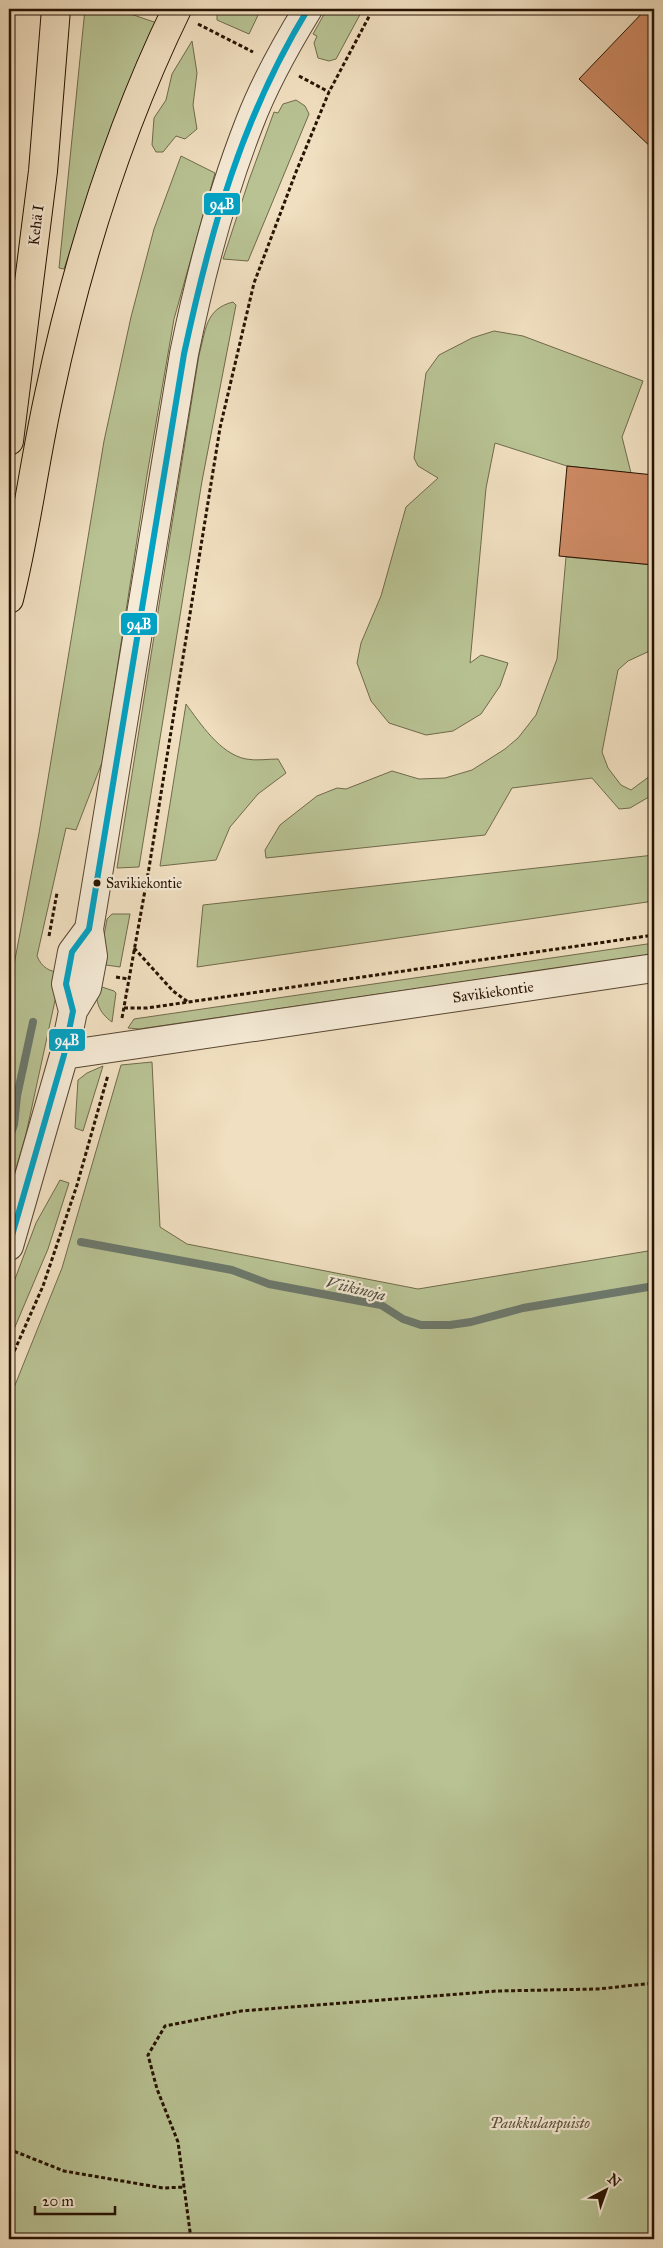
<svg xmlns="http://www.w3.org/2000/svg" width="663" height="2248" font-family="'IM FELL Great Primer',serif">
  <style>
    .green { fill: #b8c293; stroke: #706a4a }
    .lines { fill: none; stroke-linecap: round; stroke-linejoin: round }
    .stream { stroke: #6c786c; stroke-width: 8 }
    .building { fill: #cd8a64; stroke: #271301 }
    .minor-casing { stroke: #594631; stroke-width: 30 }
    .highway-casing { stroke: #271301; stroke-width: 30 }
    .path { stroke: #271301; stroke-width: 3; stroke-dasharray: 4 2.5; stroke-linecap: butt }
    .minor { stroke: #f5ead6; stroke-width: 28 }
    .highway { stroke: #f0dfc0; stroke-width: 28 }
    .bus-1-casing { stroke: #f5ead6; stroke-width: 10 }
    .bus-1 { stroke: #02a2c4; stroke-width: 6 }
    .bus-dot { fill: #271301; stroke: #f5ead6; stroke-width: 2 }
    .labels { text-anchor: middle; stroke-width: 4.5; stroke-linejoin: round; paint-order: stroke }
    .bus-label { font-size: 14px; fill: #271301; stroke: #f5ead6; text-anchor: start }
    .street-label { font-size: 15px; fill: #271301; stroke: #f5ead6 }
    .park-label { font-size: 15px; font-style: italic; fill: #5a5034; stroke: #f5ead6 }
    .water-label { font-size: 16px; font-style: italic; fill: #4f4e3f; stroke: #f5ead6 }
    .line-badge { stroke: #f5ead6; stroke-width: 2 }
    .badge-label { font-size: 14px; text-anchor: middle; font-weight: bold; fill: #fff }
  </style>
  <rect width="100%" height="100%" fill="#f0dfc0"/>
  <filter id="stains"><feTurbulence type="fractalNoise" baseFrequency=".004" numOctaves="4"/><feColorMatrix values="0 0 0 0 .2 0 0 0 0 .09 0 0 0 0 .02 0 0 0 .5 -.17"/></filter>
  <radialGradient id="worn" r=".72"><stop offset=".6" stop-color="#630" stop-opacity="0"/><stop offset="1" stop-color="#630" stop-opacity=".3"/></radialGradient>
  <path class="green" d="M85 9H116L157 23 89 196 64 269 59 268Z
    M217 9H261L249 34 217 20Z
    M327 9H363L336 59 329 61 318 58 314 43 317 36 313 34Z
    M192 41 197 73 193 105 197 129 185 139 176 136 163 152H156L152 145 154 118 166 100 172 74Z
    M296 100 305 106 309 114 248 261 223 259 249 180 274 112 278 113 283 104Z
    M181 156 215 173 174 319 147 475 103 760 76 830 66 828 37 956C42 968 49 971 61 973L26 1134 9 1193V991L39 833 104 441 131 317 154 229Z
    M233 302 236 305 202 481 139 867 117 868 199 355C206 330 205 309 233 302Z
    M494 331 523 336 643 381 622 437 631 473 567 466 495 443 486 488 470 663 481 655 508 663 500 686 481 714 453 731 426 735 389 723 371 701 357 663 361 643 381 596 406 507 438 478 418 466 414 458 426 373 439 355 472 338Z
    M566 557 654 565V649L628 661 618 670 602 752 608 768 621 785 631 790 654 773V794L630 808 619 809 592 778 512 788 485 835 266 858 265 850 280 825 317 796 337 788 346 789 392 771 419 779 445 778 472 770 505 749 518 738 536 715 557 659Z
    M186 704C200 723 220 754 246 759 256 761 268 759 278 759L286 773 258 794 230 827 216 860 160 866Z
    M654 855V901L197 967 203 905Z
    M112 914H130L120 967 99 964 107 919Z
    M654 943V954L139 1029 128 1028 134 1019Z
    M96 985 114 991 116 993 112 1022C98 1012 96 1002 96 985Z
    M152 1062 160 1227 187 1244 418 1289 654 1250V2239H9V1400L62 1268 121 1065Z
    M103 1066 83 1131 75 1128 78 1080 87 1073Z
    M60 1180 69 1183 48 1249 9 1341V1295L36 1223Z"/>
  <g class="lines">
    <path class="stream" d="M9 1139 14 1125 17 1096 33 1022
      M81 1242 232 1270 269 1284 381 1305 403 1319 421 1325H450L471 1322 523 1308 654 1286"/>
  </g>
  <path class="building" d="M646 9H654V150L579 79Z
    M567 466 654 475V565L559 556Z"/>
  <g class="lines">
    <g class="minor-casing">
      <path id="minor" d="M73 1011 66 984 72 952 89 929
        M64 1055 654 968
        M9 1246 64 1055 73 1011 87 988 93 956 89 929 184 354C200 276 220 198 249 124 264 84 286 45 308 9"/>
    </g>
    <g class="highway-casing">
      <path id="highway" d="M9 441 43 171 56 9
        M9 599C26 531 34 463 49 395 77 263 118 130 177 9"/>
    </g>
    <path class="path" d="M198 24 253 52
      M299 76 329 92
      M49 936 57 893
      M134 948 173 991 188 1002
      M116 977 128 979
      M124 1008H147L654 935
      M122 1018 149 868 220 428 254 283 296 172 329 92 373 9
      M9 1363 43 1286 77 1185 108 1075
      M9 2152 11 2150 64 2171 163 2188 185 2187
      M191 2239 178 2142 157 2089 148 2055 165 2026 241 2011 497 1991 598 1989 654 1983"/>
    <use href="#minor" class="minor"/>
    <use href="#highway" class="highway"/>
    <g class="bus-1-casing">
      <path id="bus-1" d="M9 1246 64 1055 73 1011 66 984 72 952 89 929 184 354C211 229 241 119 308 9"/>
    </g>
    <use href="#bus-1" class="bus-1"/>
  </g>
  <circle class="bus-dot" cx="97" cy="883" r="4.5"/>
  <g class="labels">
    <g class="bus-label">
      <text x="106" y="888">Savikiekontie</text>
    </g>
    <g class="street-label">
      <text transform="translate(36 225) rotate(-83)" y="5">Kehä I</text>
      <text transform="translate(493 992) rotate(-8)" y="5">Savikiekontie</text>
    </g>
    <g class="park-label">
      <text x="540" y="2128">Paukkulanpuisto</text>
    </g>
    <g class="water-label">
      <text transform="translate(356 1288) rotate(13)" y="6">Viikinoja</text>
    </g>
  </g>
  <g class="line-badge">
    <rect x="203" y="192" width="38" height="24" rx="5" fill="#02a2c4"/>
    <rect x="120" y="612" width="38" height="24" rx="5" fill="#02a2c4"/>
    <rect x="48" y="1028" width="38" height="24" rx="5" fill="#02a2c4"/>
  </g>
  <g class="badge-label">
    <text x="222" y="209">94B</text>
    <text x="139" y="629">94B</text>
    <text x="67" y="1045">94B</text>
  </g>
  <rect width="663" height="2248" fill="none" stroke="#f0dfc0" stroke-width="30"/>
  <rect x="10" y="10" width="643" height="2228" fill="none" stroke="#271301" stroke-width="2.5"/>
  <rect x="15" y="15" width="633" height="2218" fill="none" stroke="#271301"/>
  <g transform="translate(606 2190) rotate(41)" stroke="#f5ead6" stroke-width="4" paint-order="stroke">
  <path d="M0-4L9 19L0 12L-9 19Z" fill="#271301"/>
  <text y="-8" font-size="14" font-weight="bold" text-anchor="middle" fill="#271301">N</text>
  </g>
  <path d="M35 2206v8h80v-8" fill="none" stroke="#271301" stroke-width="2.5"/>
  <text x="42" y="2206" font-size="15" fill="#271301" stroke="#f5ead6" stroke-width="4" paint-order="stroke">20 m</text>
  <rect width="100%" height="100%" filter="url(#stains)"/>
  <rect width="100%" height="100%" fill="url(#worn)"/>
</svg>
